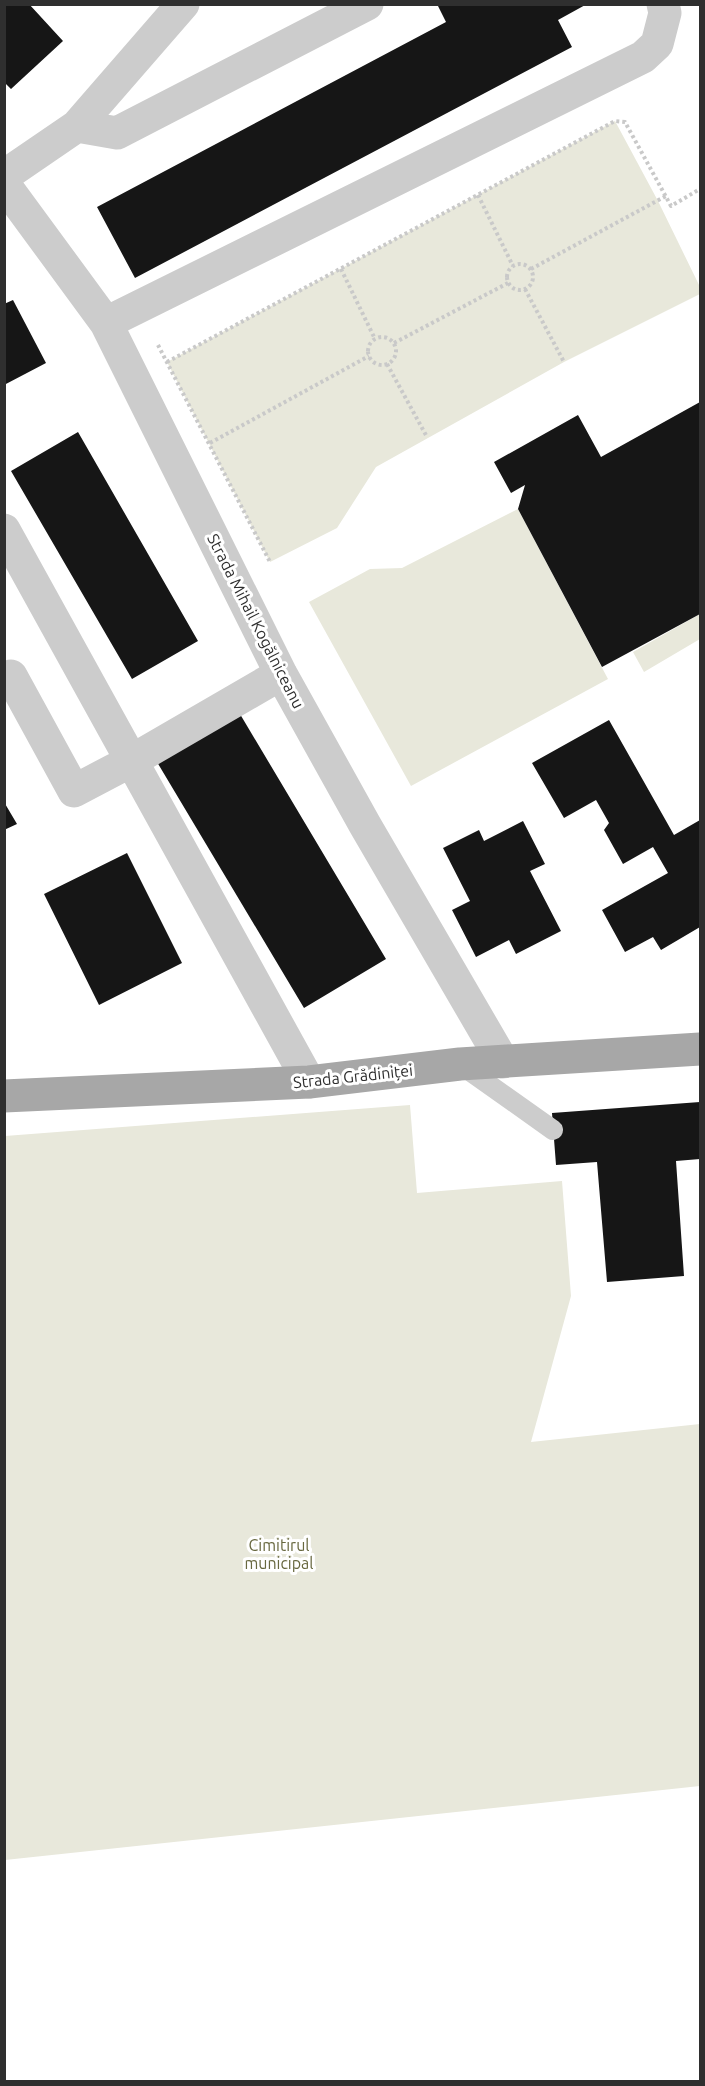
<svg xmlns="http://www.w3.org/2000/svg" width="705" height="2086" font-family="Ubuntu,sans-serif">
  <style>
    .green { fill: #e8e8db }
    .building { fill: #161616 }
    .lines { fill: none; stroke-linecap: round; stroke-linejoin: round }
    .path { stroke: #c9c9c9; stroke-width: 4; stroke-dasharray: 3 3; stroke-linecap: butt }
    .lane { stroke: #ccc; stroke-width: 20 }
    .street { stroke: #ccc; stroke-width: 33 }
    .primary { stroke: #a7a7a7; stroke-width: 33 }
    .labels { text-anchor: middle; stroke-width: 6; stroke-linejoin: round; paint-order: stroke }
    .street-label { font-size: 16px; fill: #2f2f2f; stroke: #fff }
    .park-label { font-size: 16px; fill: #68683f; stroke: #fff }
  </style>
  <rect width="100%" height="100%" fill="#fff"/>
  <path class="green" d="M615 121 658 201 700 287V294L564 362 376 467 337 528 270 562 167 362Z
    M518 509 608 679 411 786 309 602 370 569 402 568Z
    M700 614V639L644 672 633 652Z
    M410 1105 417 1193 562 1181 571 1296 531 1442 700 1424V1786L5 1860V1136Z"/>
  <path class="building" d="M4 4H29L63 41 11 89 4 82Z
    M437 4H587L558 20 572 47 135 278 97 207 446 22Z
    M13 300 46 363 4 385V304Z
    M700 402V614L602 667 518 509 525 485 511 493 494 462 578 415 601 457Z
    M78 432 198 641 132 679 11 471Z
    M237 709 386 959 304 1008 154 757Z
    M609 720 674 835 700 820V927L661 950 653 937 625 952 602 910 668 873 653 847 623 864 604 830 609 823 596 800 564 818 532 763Z
    M4 802 17 824 4 830Z
    M523 821 545 864 530 871 561 931 516 954 509 940 476 957 452 910 470 901 443 848 479 830 484 841Z
    M127 853 182 963 99 1005 44 894Z
    M700 1102V1159L676 1161 684 1276 607 1282 597 1162 556 1165 552 1113Z"/>
  <g class="lines">
    <path class="path" d="M478 195 513 266
      M507 277a13 13 0 1 1 26 0a13 13 0 1 1-26 0Z
      M341 269 375 339
      M531 269 666 196
      M525 289 564 362
      M368 351a14 14 0 1 1 28 0a14 14 0 1 1-28 0Z
      M394 343 508 283
      M158 345 270 562
      M167 362 615 121 625 122 671 206 700 189
      M387 364 427 437
      M210 443 369 356"/>
    <path class="lane" d="M460 1064 553 1130"/>
    <path class="street" d="M77 126 117 133 367 4
      M4 176 77 126 183 4
      M4 184 106 323 281 674 365 825 503 1062
      M106 323 643 57 657 44 665 13 663 4
      M4 530 309 1082
      M4 679 11 676 74 791 131 761 281 674"/>
    <path class="primary" d="M4 1096 309 1082 460 1064 700 1049"/>
  </g>
  <g class="labels">
    <g class="street-label">
      <text transform="translate(256 621) rotate(63)" y="6">Strada Mihail Kogălniceanu</text>
      <text transform="translate(353 1076) rotate(-6)" y="6">Strada Grădiniței</text>
    </g>
    <g class="park-label">
      <text x="279" y="1551">Cimitirul<tspan x="279" dy="18">municipal</tspan></text>
    </g>
  </g>
  <rect width="705" height="2086" fill="none" stroke="#2f2f2f" stroke-width="12"/>
</svg>
